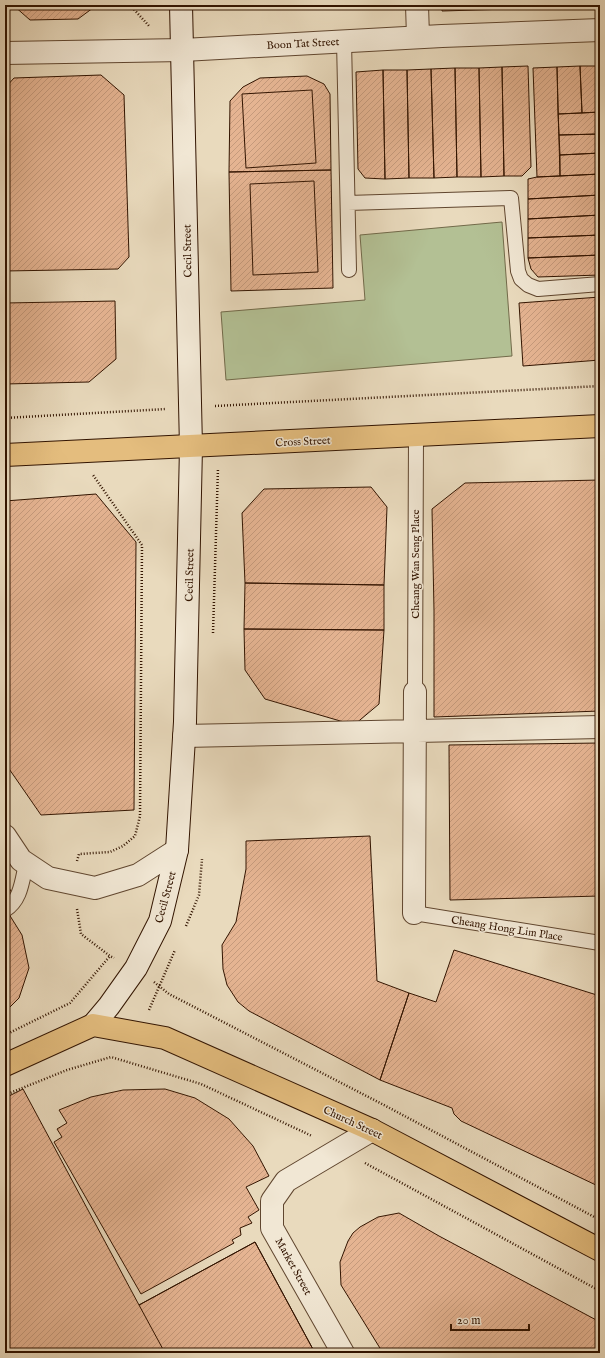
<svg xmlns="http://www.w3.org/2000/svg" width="605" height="1358" font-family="'IM FELL English',serif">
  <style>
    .green { fill: #b3c094; stroke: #726a4a }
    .building { fill: url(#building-hatch); stroke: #321400 }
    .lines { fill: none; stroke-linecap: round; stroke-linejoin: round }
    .lane-casing { stroke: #60462f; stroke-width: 16 }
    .street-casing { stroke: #60462f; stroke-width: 24 }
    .secondary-casing { stroke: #321400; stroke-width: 24 }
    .primary-casing { stroke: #321400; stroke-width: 24 }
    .path { stroke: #321400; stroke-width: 2.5; stroke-dasharray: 1 2; stroke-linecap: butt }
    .lane { stroke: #f1e7d4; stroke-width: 14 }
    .street { stroke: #f1e7d4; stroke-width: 22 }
    .secondary { stroke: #f1e7d4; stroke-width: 22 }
    .primary { stroke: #e4bd7e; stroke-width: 22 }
    .labels { text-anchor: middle; stroke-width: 3; stroke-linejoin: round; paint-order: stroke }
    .street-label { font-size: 11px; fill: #321400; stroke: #f1e7d4 }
  </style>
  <defs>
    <pattern id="building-hatch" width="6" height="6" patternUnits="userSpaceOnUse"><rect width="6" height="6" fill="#e5b492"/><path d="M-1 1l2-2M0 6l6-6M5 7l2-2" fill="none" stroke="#c59a7c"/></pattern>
  </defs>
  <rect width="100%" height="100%" fill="#e9dabd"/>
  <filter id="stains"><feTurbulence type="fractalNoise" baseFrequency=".005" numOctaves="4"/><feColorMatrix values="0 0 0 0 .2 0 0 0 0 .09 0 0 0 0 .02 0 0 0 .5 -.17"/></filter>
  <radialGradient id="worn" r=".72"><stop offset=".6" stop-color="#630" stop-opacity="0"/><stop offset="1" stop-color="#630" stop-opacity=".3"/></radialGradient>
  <path class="green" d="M502 222 512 356 226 380 221 312 365 300 360 235Z"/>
  <path class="building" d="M13 5H97L78 19 30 20Z
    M442 5H543V8L442 11Z
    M528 66 531 167 522 176H504L502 67Z
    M580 66H600V112L582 113Z
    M580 66 582 113 558 114 557 67Z
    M502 67 504 176 481 177 479 68Z
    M557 67 560 176 537 177 533 68Z
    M455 68H479L481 177H457Z
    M455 68 457 177 434 178 431 69Z
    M431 69 434 178H409L407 70Z
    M383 70H407L409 178 385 179Z
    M383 70 385 179 365 178 358 169 356 72Z
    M101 75 124 95 129 257 118 269 5 271V88L14 78Z
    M307 76 324 84 330 94 331 170 229 172 230 101 243 87 260 78Z
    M312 90 316 163 246 168 242 94Z
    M600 112V134L559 135 558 114Z
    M600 134V153L560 155 559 135Z
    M600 153V174L560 176V155Z
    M331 170 333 288 231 291 229 172Z
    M600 174V195L528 199V179L537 177Z
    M314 181 318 272 253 275 250 184Z
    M600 195V215L528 219V199Z
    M600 215V235L528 238V219Z
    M600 235V255L528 258V238Z
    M600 255V275L538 277 531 269 528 258Z
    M600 297V360L523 366 519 303Z
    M115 301 116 359 89 382 5 384V303Z
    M600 480V711L434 717V611L432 509 465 483Z
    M371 487 387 507 384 585 245 583 242 513 264 489Z
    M96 494 136 542 134 810 41 815 5 763V501Z
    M245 583 384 585V630L244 629Z
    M244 629 384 630 379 704 354 725 265 699 245 670Z
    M600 743V896L450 900 449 745Z
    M370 836 377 981 409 993 380 1080 249 1011 238 1002 227 985 223 969 222 945 236 922 246 869V841Z
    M5 882 13 894 5 899Z
    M7 911 22 935 29 968 19 998 5 1012V913Z
    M454 950 600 996V1182L598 1186 461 1121 454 1114 452 1108 380 1080 409 993 436 1002Z
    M23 1089 139 1305 255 1242 315 1353H5V1098Z
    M165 1089 195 1098 229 1119 253 1146 269 1176 246 1187 259 1210 248 1217 252 1223 240 1228 241 1235 232 1240 234 1243 141 1294 54 1142 62 1137 57 1129 67 1123 59 1110 91 1097 123 1090Z
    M399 1213 439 1236 600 1322V1353H383L341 1285 340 1262 348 1241 353 1233 360 1227 378 1217Z
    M255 1242 315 1353H165L139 1305Z"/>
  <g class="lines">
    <g class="lane-casing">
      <path id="lane" d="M344 41 349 270
        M348 203 511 198 518 271 521 279 528 285 538 289 600 284
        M415 692 416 435
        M5 910C21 900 22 881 26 864
        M414 913 600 943"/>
    </g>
    <g class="street-casing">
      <path id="street" d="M417 5 418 37
        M5 53 183 50 442 36 600 30
        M184 736 600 727
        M5 836 21 860 48 878 95 888 138 875 177 850
        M414 913 415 692
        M343 1353 272 1228V1201L286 1181 372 1130"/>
    </g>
    <g class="secondary-casing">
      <path id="secondary" d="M93 1025 109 1006 136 968 160 921 177 850 185 722 191 447 181 5"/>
    </g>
    <g class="primary-casing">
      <path id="primary" d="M5 455 600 426
        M5 1065 93 1025 165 1038 372 1130 600 1250"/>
    </g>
    <path class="path" d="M130 5 150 27
      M215 406 600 386
      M5 418 166 409
      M213 633 218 468
      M77 861 79 854 110 852 123 846 135 836 140 816 142 545 93 475
      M77 909 81 934 110 956 114 958
      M186 926 199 895 202 859
      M154 982 169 994 382 1104 600 1220
      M149 1010 175 950
      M5 1035 70 1003 110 956
      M5 1095 67 1070 111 1057 201 1084 312 1136
      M365 1163 600 1291"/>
    <use href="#lane" class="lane"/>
    <use href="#street" class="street"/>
    <use href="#secondary" class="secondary"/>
    <use href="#primary" class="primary"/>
  </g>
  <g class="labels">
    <g class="street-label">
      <text transform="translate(303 43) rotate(-3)" y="4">Boon Tat Street</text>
      <text transform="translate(187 251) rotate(-91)" y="4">Cecil Street</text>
      <text transform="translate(303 441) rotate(-3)" y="4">Cross Street</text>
      <text transform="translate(415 564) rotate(-90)" y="4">Cheang Wan Seng Place</text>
      <text transform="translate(189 575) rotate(-89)" y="4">Cecil Street</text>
      <text transform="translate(165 897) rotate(-75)" y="4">Cecil Street</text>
      <text transform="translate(507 928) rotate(9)" y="4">Cheang Hong Lim Place</text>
      <text transform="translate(353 1122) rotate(25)" y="4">Church Street</text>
      <text transform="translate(294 1266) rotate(61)" y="4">Market Street</text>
    </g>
  </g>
  <rect width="605" height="1358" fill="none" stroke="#e9dabd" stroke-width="20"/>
  <rect x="6" y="6" width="593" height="1346" fill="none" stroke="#321400" stroke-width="2"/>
  <rect x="10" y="10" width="585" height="1338" fill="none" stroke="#321400"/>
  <path d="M451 1324v6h78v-6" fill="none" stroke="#321400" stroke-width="2"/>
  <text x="457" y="1324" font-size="12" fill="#321400" stroke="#f1e7d4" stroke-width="3" paint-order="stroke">20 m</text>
  <rect width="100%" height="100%" filter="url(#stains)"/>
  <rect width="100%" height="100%" fill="url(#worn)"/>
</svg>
